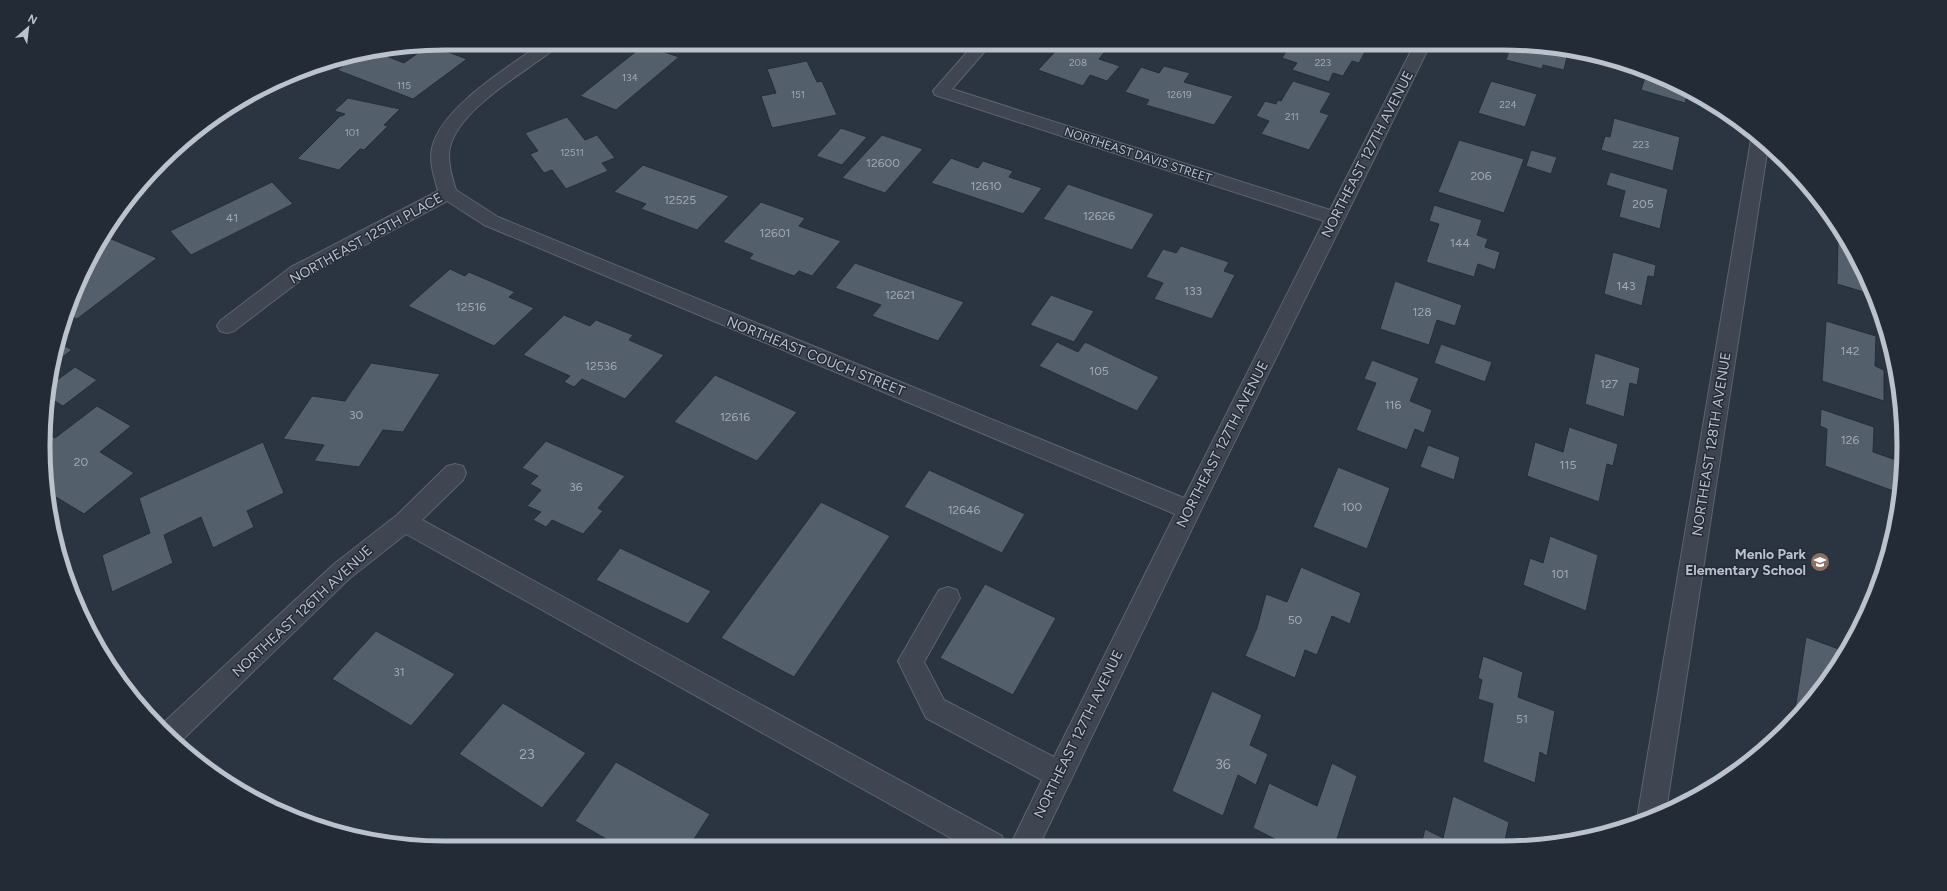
<svg xmlns="http://www.w3.org/2000/svg" width="1947" height="891" font-family="Figtree,sans-serif">
  <style>
    .building { fill: #545f6c; stroke: #252d39 }
    .lines { fill: none; stroke-linecap: round; stroke-linejoin: round }
    .minor-casing { stroke: #5d646f; stroke-width: 2 }
    .minor { fill: #3f4651; fill-rule: evenodd }
    .labels { text-anchor: middle; stroke-width: 3; stroke-linejoin: round; paint-order: stroke }
    .far-number-label { font-size: 10px; fill: #a2a9b3 }
    .far-street-label { font-size: 12px; fill: #bcc2cb; stroke: #232b37 }
    .number-label { font-size: 12px; fill: #a2a9b3 }
    .street-label { font-size: 14px; fill: #bcc2cb; stroke: #232b37 }
    .poi-label { font-size: 14px; font-weight: bold; fill: #bcc2cb; stroke: #232b37; text-anchor: end }
    .near-number-label { font-size: 14px; fill: #a2a9b3 }
    .rim { fill: none; stroke: #bcc2cb; stroke-width: 5 }
  </style>
  <rect width="100%" height="100%" fill="#2b3441"/>
  <path class="building" d="M452 43H483L472 51Z
    M824 43H893H891L892 47 857 52 856 48 827 53Z
    M1063 43H1112L1099 59 1120 66 1107 81 1090 75 1083 86 1038 70Z
    M1291 43H1302L1313 46 1315 43H1370L1359 63 1352 61 1343 76 1333 73 1329 82 1292 70 1297 63 1282 58Z
    M1511 44 1551 48 1568 52 1564 70 1543 65 1542 69 1506 60Z
    M429 45 467 59 413 99 337 70 365 51 371 50 404 63Z
    M644 45 679 57 616 110 580 96Z
    M807 61 817 82 822 81 837 115 772 128 761 96 776 93 767 69Z
    M1164 66 1190 73 1184 82 1233 96 1214 125 1146 105 1149 100 1125 92 1141 67 1159 73Z
    M1647 71 1688 91 1685 103 1641 90Z
    M1293 81 1331 93 1320 112 1329 115 1309 150 1261 134 1269 121 1256 116 1265 101 1276 104 1278 100 1281 101Z
    M1491 81 1537 94 1525 127 1478 113Z
    M348 98 400 109 384 125 388 126 364 150 360 149 339 170 297 159 340 116H342L345 114 334 111Z
    M567 117 585 140 597 135 615 158 602 163 608 171 566 189 552 170 544 173 530 154 538 151 525 133Z
    M1614 118 1680 137 1673 171 1601 150 1605 136 1610 137Z
    M841 128 867 137 842 165 816 156Z
    M882 135 923 149 885 193 842 178Z
    M1459 140 1524 159 1504 213 1438 192Z
    M1531 150 1557 157 1551 174 1526 166Z
    M951 158 978 168 983 161 1013 171 1009 177 1042 188 1023 214 931 183Z
    M643 165 729 196 697 230 641 209 646 204 614 192Z
    M1610 172 1668 189 1660 229 1619 217 1625 191 1606 185Z
    M272 182 293 204 191 255 170 231Z
    M1068 184 1154 214 1132 250 1043 219Z
    M761 202 805 218 799 226 841 241 812 276 799 271 794 276 749 259 753 254 723 242Z
    M1434 205 1482 220 1477 235 1488 239 1485 247 1500 252 1495 270 1478 264 1474 277 1426 262 1439 224 1429 221Z
    M104 236 157 258 77 319 65 314 97 244Z
    M1838 239 1847 242 1874 295 1837 284Z
    M1181 246 1229 262 1224 271 1235 275 1212 319 1154 299 1163 283 1146 277 1163 249 1176 253Z
    M1613 252 1656 265 1654 277 1648 276 1642 306 1604 294Z
    M855 263 964 302 938 341 872 316 881 305 835 288Z
    M450 269 465 276 469 272 515 292 509 297 534 308 494 346 408 306Z
    M1395 281 1462 305 1455 326 1437 320 1429 345 1380 329Z
    M1051 295 1094 311 1074 342 1030 325Z
    M564 315 590 326 596 320 633 335 629 340 664 355 625 399 582 379 574 387 564 382 570 376 523 355Z
    M1826 321 1876 336 1875 366 1884 370V401L1822 381Z
    M58 342 72 350 51 365Z
    M1057 342 1078 352 1085 342 1159 377 1137 411 1039 366Z
    M1441 344 1492 362 1485 382 1434 363Z
    M1595 353 1640 368 1637 385 1630 383 1624 417 1585 404Z
    M1372 360 1419 378 1410 401 1432 410 1424 433 1415 429 1407 450 1356 430 1376 383 1364 379Z
    M371 363 440 374 403 432 383 430 359 467 314 461 324 445 283 439 312 396 345 401Z
    M75 367 97 380 63 406 48 397 49 386Z
    M715 375 797 412 757 461 674 422Z
    M97 406 131 426 100 452 134 473 84 514 51 494 46 498 43 445 44 433 55 438Z
    M1821 409 1874 427 1873 452 1902 462 1899 493 1825 466 1827 429 1820 426Z
    M1569 427 1618 444 1613 466 1607 464 1599 502 1527 476 1535 442 1563 452Z
    M546 441 625 476 598 508 603 511 583 534 552 520 546 527 533 520 541 512 527 506 541 490 530 484 538 476 522 468Z
    M263 442 284 493 247 511 254 527 213 548 201 517 164 535 173 563 112 592 102 555 150 533 139 498Z
    M1428 445 1460 457 1454 480 1420 467Z
    M1338 467 1390 488 1367 549 1313 527Z
    M929 470 1025 514 1002 553 904 507Z
    M821 502 890 536 794 677 721 638Z
    M1550 536 1598 555 1586 611 1523 585 1530 558 1543 563Z
    M620 548 711 591 688 624 596 580Z
    M1301 567 1361 593 1350 624 1332 616 1317 655 1305 650 1295 678 1245 656 1257 628 1266 594 1287 602Z
    M985 584 1056 618 1013 695 940 658Z
    M376 631 455 674 411 726 332 679Z
    M1806 637 1844 651 1821 690 1799 712 1795 710Z
    M1483 656 1523 672 1518 697 1555 711 1547 756 1540 752 1535 783 1483 762 1493 704 1478 699 1482 680 1478 678Z
    M1212 691 1262 715 1250 745 1268 754 1256 785 1238 775 1223 816 1172 791Z
    M503 703 586 753 542 808 459 754Z
    M616 762 710 814 689 847H620L575 821Z
    M1332 763 1357 776 1335 845H1287L1253 828 1269 783 1317 806Z
    M1453 796 1509 822 1504 845H1421L1425 829 1443 838Z"/>
  <g class="lines">
    <g class="minor-casing">
      <path id="minor" d="M542 43H560C553 52 540 59 531 66 505 84 458 115 450 147 447 161 452 177 456 190L498 217 1184 498 1324 221 935 95 933 91 975 43H992L952 89 1330 210 1415 43H1431L1200 512 1039 846H1010L1042 780 926 718 898 661 939 590 948 587 957 590 960 598 924 662 944 700 1054 757 1175 514 484 225 447 201 305 277 234 331 227 333 220 331 217 326 220 321 291 267 438 191C434 177 429 162 432 148 441 107 509 67 542 43Z
        M1754 136 1768 146 1666 811 1656 817 1638 822 1637 819 1751 140Z
        M455 464 463 466 466 473 463 480 422 520 1002 836 1006 846H965L406 534 350 578 177 745 160 726 334 564 397 515 447 466Z"/>
    </g>
    <use href="#minor" class="minor"/>
  </g>
  <defs>
    <g id="school-disc" transform="scale(1)"><circle r="9.5" fill="#8d6e63" stroke="#232b37"/><path d="M0-5L7-2L0 1L-7-2ZM-4 1L0 2.5L4 1V4Q0 6-4 4Z" fill="#fff"/></g>
  </defs>
  <g fill-rule="evenodd">
    <use href="#school-disc" x="1820" y="562"/>
  </g>
  <g class="labels">
    <g class="far-number-label">
      <text x="1078" y="66">208</text>
      <text x="1323" y="66">223</text>
      <text x="630" y="81">134</text>
      <text x="404" y="89">115</text>
      <text x="798" y="98">151</text>
      <text x="1179" y="98">12619</text>
      <text x="1508" y="108">224</text>
      <text x="1292" y="120">211</text>
      <text x="352" y="136">101</text>
      <text x="1641" y="148">223</text>
      <text x="572" y="156">12511</text>
    </g>
    <g class="far-street-label">
      <text transform="translate(1138 155) rotate(18)" y="4">NORTHEAST DAVIS STREET</text>
    </g>
    <g class="number-label">
      <text x="883" y="167">12600</text>
      <text x="1481" y="180">206</text>
      <text x="986" y="190">12610</text>
      <text x="680" y="204">12525</text>
      <text x="1643" y="208">205</text>
      <text x="1099" y="220">12626</text>
      <text x="232" y="222">41</text>
      <text x="775" y="237">12601</text>
      <text x="1460" y="247">144</text>
      <text x="1626" y="290">143</text>
      <text x="1193" y="295">133</text>
      <text x="900" y="299">12621</text>
      <text x="471" y="311">12516</text>
      <text x="1422" y="316">128</text>
      <text x="1850" y="355">142</text>
      <text x="601" y="370">12536</text>
      <text x="1099" y="375">105</text>
      <text x="1609" y="388">127</text>
      <text x="1393" y="409">116</text>
      <text x="356" y="419">30</text>
      <text x="735" y="421">12616</text>
      <text x="1850" y="444">126</text>
      <text x="81" y="466">20</text>
      <text x="1568" y="469">115</text>
      <text x="576" y="491">36</text>
      <text x="1352" y="511">100</text>
      <text x="964" y="514">12646</text>
      <text x="1560" y="578">101</text>
      <text x="1295" y="624">50</text>
      <text x="399" y="676">31</text>
      <text x="1522" y="723">51</text>
    </g>
    <g class="street-label">
      <text transform="translate(1367 154) rotate(-63)" y="5">NORTHEAST 127TH AVENUE</text>
      <text transform="translate(366 238) rotate(-29)" y="5">NORTHEAST 125TH PLACE</text>
      <text transform="translate(816 356) rotate(22)" y="5">NORTHEAST COUCH STREET</text>
      <text transform="translate(1222 444) rotate(-63)" y="5">NORTHEAST 127TH AVENUE</text>
      <text transform="translate(1711 444) rotate(-81)" y="5">NORTHEAST 128TH AVENUE</text>
      <text transform="translate(302 611) rotate(-43)" y="5">NORTHEAST 126TH AVENUE</text>
      <text transform="translate(1078 734) rotate(-64)" y="5">NORTHEAST 127TH AVENUE</text>
    </g>
    <g class="poi-label">
      <text x="1806" y="559">Menlo Park<tspan x="1806" dy="16">Elementary School</tspan></text>
    </g>
    <g class="near-number-label">
      <text x="527" y="759">23</text>
      <text x="1223" y="769">36</text>
    </g>
  </g>
  <path d="M0 0H1947V891H0ZM445 50H1502A395 395 0 0 1 1897 445V446A395 395 0 0 1 1502 841H445A395 395 0 0 1 50 446V445A395 395 0 0 1 445 50Z" fill="#232b37" fill-rule="evenodd"/>
  <path class="rim" d="M445 50H1502A395 395 0 0 1 1897 445V446A395 395 0 0 1 1502 841H445A395 395 0 0 1 50 446V445A395 395 0 0 1 445 50Z"/>
  <g transform="translate(28 28) rotate(28)" stroke="#232b37" stroke-width="3" paint-order="stroke">
  <path d="M0-3L7 15L0 10L-7 15Z" fill="#bcc2cb"/>
  <text y="-6" font-size="11" font-weight="bold" text-anchor="middle" fill="#bcc2cb">N</text>
  </g>
</svg>
